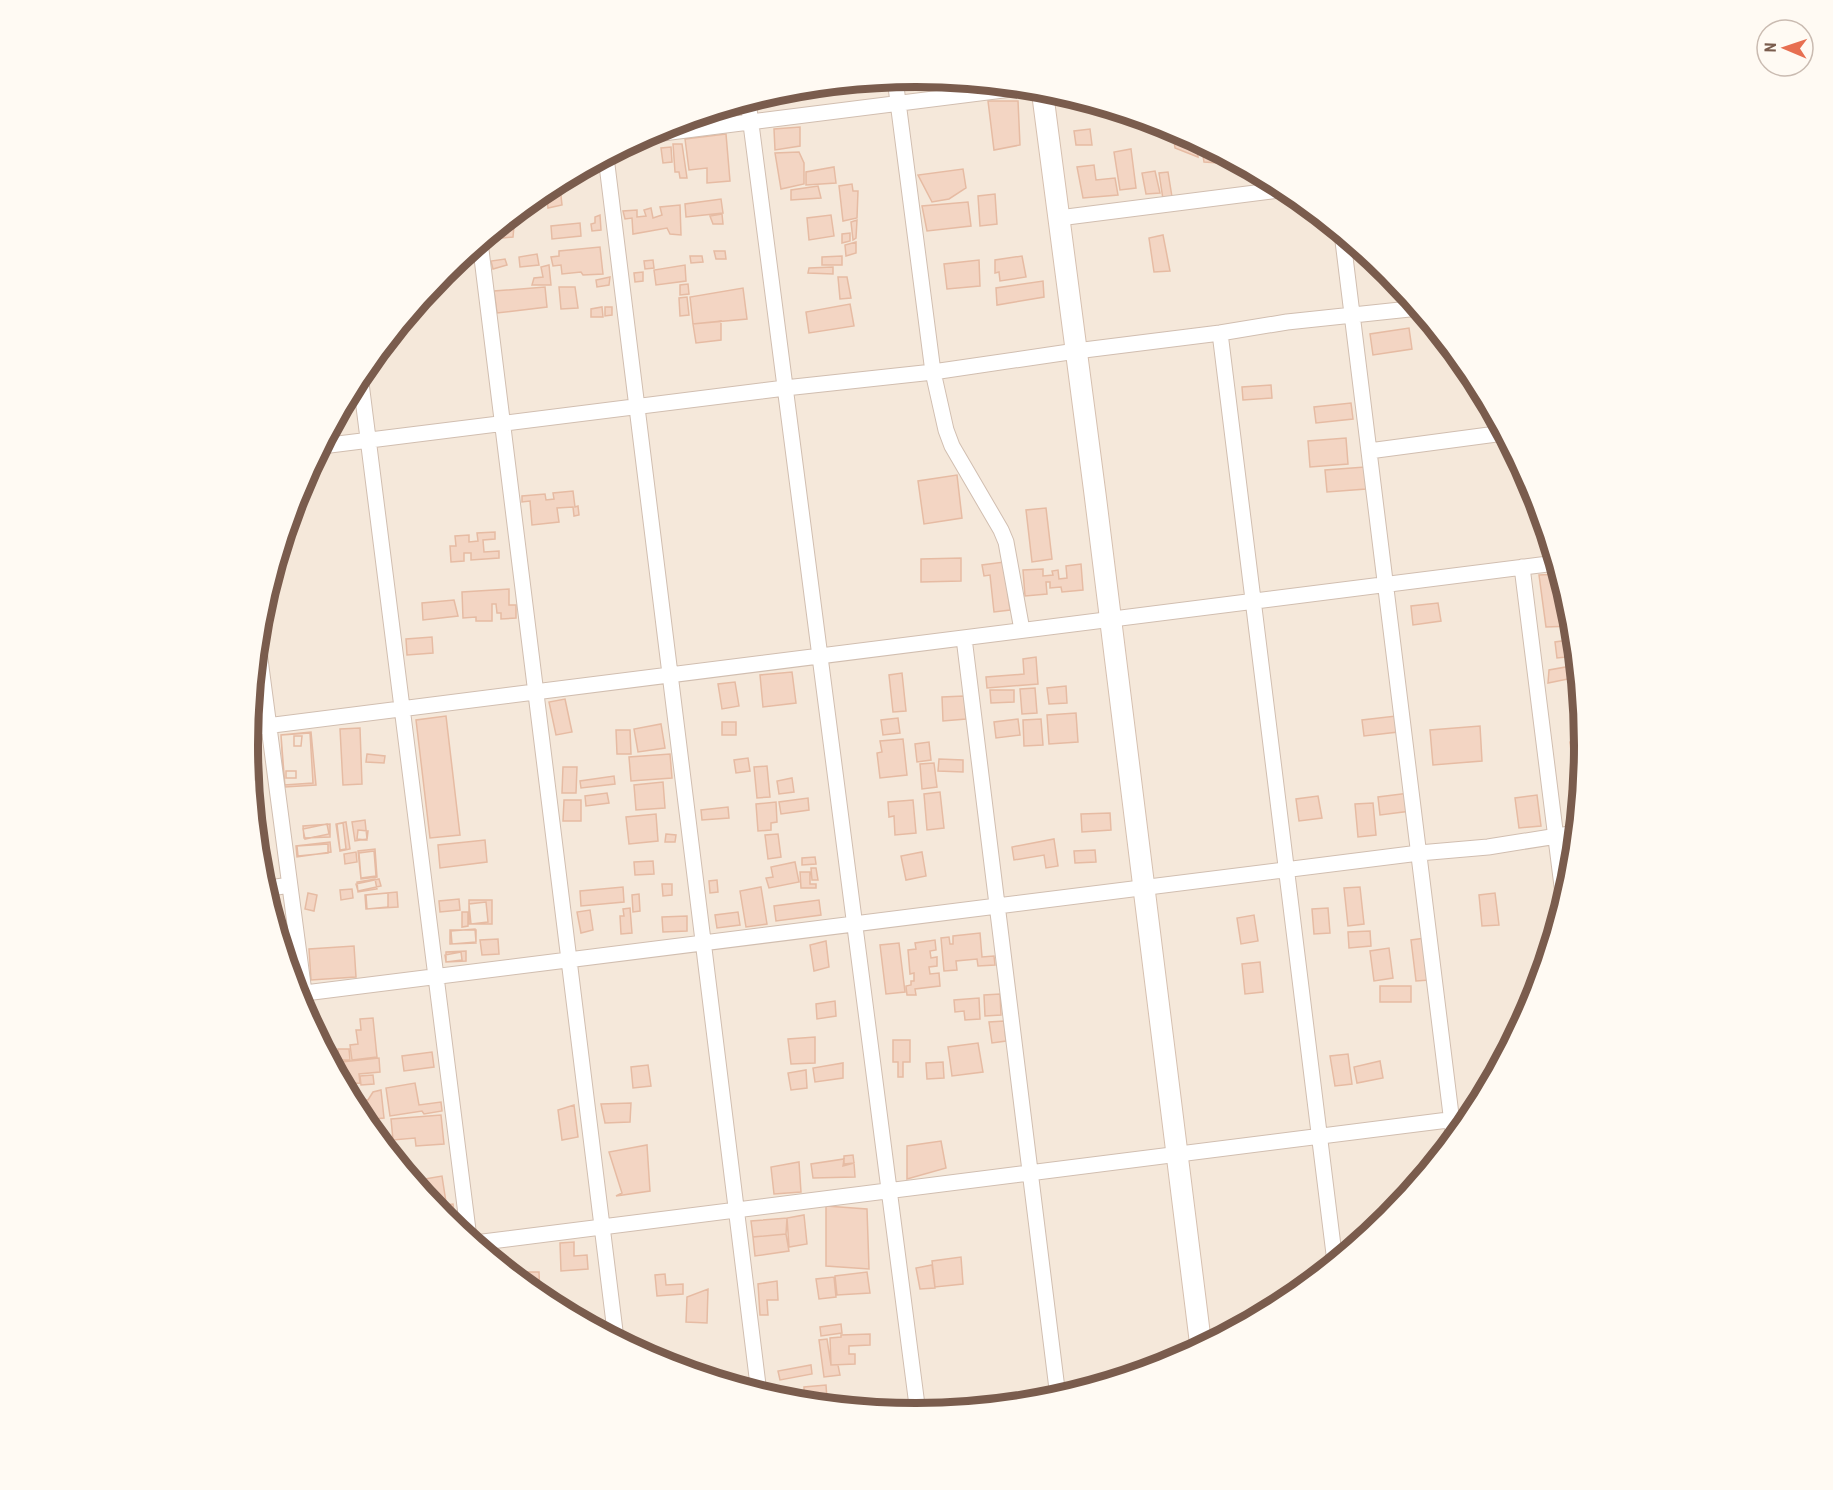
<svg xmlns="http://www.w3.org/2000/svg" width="1833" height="1490" font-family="'Roboto Condensed',sans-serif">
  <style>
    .residential { fill: #f5e8da }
    .building { fill: #f3d5c3; stroke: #e6bba3; stroke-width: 1.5; fill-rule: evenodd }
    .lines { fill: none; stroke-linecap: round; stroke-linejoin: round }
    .street-casing { stroke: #d1beb0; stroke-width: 17 }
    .secondary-casing { stroke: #d6c0b0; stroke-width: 23 }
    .street { stroke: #fff; stroke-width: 15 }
    .secondary { stroke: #fff; stroke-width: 21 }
    .rim { fill: none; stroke: #7a5c4d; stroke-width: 8 }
  </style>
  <rect width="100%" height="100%" fill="#fdf6ec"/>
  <path class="residential" d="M257 744a664 664 0 1 1 1328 0a664 664 0 1 1-1328 0Z
    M255 674 298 997 261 875 248 745Z"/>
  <path class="building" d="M988 101H1018L1020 145 994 150Z
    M800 127V146L775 150 774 129Z
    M1090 129 1092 145H1076L1074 131Z
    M1181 132 1196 140 1198 157 1175 148 1173 133Z
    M726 134 730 181 707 183V168L689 170 685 139Z
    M1201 143 1219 152 1221 163 1217 161 1218 163 1204 162Z
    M673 144H682L687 178H680L679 172H675Z
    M671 147 672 162 663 163 661 148Z
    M1131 149 1136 188 1120 190 1114 152Z
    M799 152 804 163V184L781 189 775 153Z
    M1094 165 1096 180 1115 178 1118 195 1083 198 1077 167Z
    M834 167 836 183 806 185V172Z
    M963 169 966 188 949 199 932 202 918 175Z
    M1155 171 1160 193 1146 194 1142 173Z
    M1168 172 1172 197 1163 199 1159 173Z
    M563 179 564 186 560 187 562 205 548 208 546 189Z
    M852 184 853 191H858L857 218 843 221 839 186Z
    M818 186 821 198 791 200V190Z
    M995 194 997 224 980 226 978 196Z
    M721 199 723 213 686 217 685 204Z
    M968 202 971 226 927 231 922 206Z
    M680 205 681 235 670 234 667 228 633 234 632 218 625 219 623 211 637 210V217L646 216 644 210 651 208 653 218 662 215 660 207Z
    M518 212 519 223H503Z
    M722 214 723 224H713L710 216Z
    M600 215 601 230 592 231 591 224 595 223V217Z
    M831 215 834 236 809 240 807 218Z
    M857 220 856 238 853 240 851 222Z
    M580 223 581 236 552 239 551 226Z
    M514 226 513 237 493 239 492 233 498 228Z
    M850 233V241L842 243V234Z
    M1163 235 1170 271 1154 272 1149 238Z
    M856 242V253L846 256 845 245Z
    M600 247 603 274 583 275 581 272 562 274 561 265 553 266 551 257 559 256V251Z
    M714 251H725L726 259H716Z
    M537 254 539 265 520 267 519 257Z
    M690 256H702L703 262 691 263Z
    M842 256V265H822V257Z
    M1022 256 1026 277 1000 281 999 272 995 273V260Z
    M505 259 507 265 493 269 491 261Z
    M653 260 654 268 645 269 644 261Z
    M979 260 980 286 947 289 944 264Z
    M549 265 551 285H532L534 278 543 277 541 267Z
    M685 265 686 281 656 285 654 270Z
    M833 267V274L808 273 809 268Z
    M643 272V281L635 282 634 273Z
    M610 277 609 285 597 287 596 280Z
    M838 277H847L851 298 840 299Z
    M1043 281 1044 297 997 305 996 288Z
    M688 284 689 294 680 295V285Z
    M545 287 547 307 497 313 494 291Z
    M559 287H575L578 308 561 309Z
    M743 288 747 319 693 324 690 297Z
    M687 297 689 315 680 316 679 298Z
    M850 304 854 326 809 333 806 312Z
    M602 307 603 317H591V309Z
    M605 307H612V315L605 316Z
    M721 321V340L696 343 693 324Z
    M1409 328 1412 349 1373 355 1370 334Z
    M1271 385 1272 398 1243 400 1242 387Z
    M1351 403 1353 419 1316 423 1314 407Z
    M1346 438 1348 464 1310 467 1308 441Z
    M1365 467 1366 489 1327 492 1325 470Z
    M957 475 962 518 924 524 918 481Z
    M573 491 575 507 578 506 579 515 574 516 573 507 557 508 559 522 532 525 530 501 522 502V496L545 494 546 500 554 499 553 493Z
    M1046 508 1052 559 1032 562 1026 510Z
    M495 532V539L483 540 484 552 499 551V558L471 560V553H464V561L451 562 450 546H456L455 536 469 535V542L478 541 477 533Z
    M961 558V581L921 582V559Z
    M1004 562 1010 610 994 612 990 575 984 576 982 565Z
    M1081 564 1083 590 1062 592 1061 587 1050 588V582H1046L1047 594 1025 596 1023 570 1043 569V576L1053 575 1052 571 1058 570 1059 579 1067 578 1066 566Z
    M1560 574 1572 615 1573 626 1546 627 1539 575Z
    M509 589V605H516V618L501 619V613H497L496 604H492V621H476V617L463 618 462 592Z
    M454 600 458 616 423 620 422 603Z
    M1438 603 1441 621 1413 625 1411 606Z
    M432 637 433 653 407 655 406 639Z
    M1575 639 1576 656 1557 658 1555 642Z
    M1036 657 1038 684 987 688 986 677 1024 674 1023 659Z
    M1577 665 1578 677 1548 683 1549 670Z
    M792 672 796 703 763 707 760 675Z
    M902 673 906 711 893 712 889 675Z
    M735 682 739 706 722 709 718 684Z
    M1066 686 1067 703 1049 704 1047 688Z
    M1035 688 1037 713 1022 714 1020 689Z
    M990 690H1014V702L991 703Z
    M964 696 966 719 943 721 942 697Z
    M1580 697 1582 718 1572 713 1570 698Z
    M565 699 572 732 556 735 549 702Z
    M1076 713 1078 742 1049 744 1047 715Z
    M446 716 460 835 430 838 416 720Z
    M1396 716 1398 732 1364 736 1362 720Z
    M898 718 900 733 883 735 881 720Z
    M1018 719 1020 735 996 738 994 722Z
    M1041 719 1043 745 1024 746 1023 720Z
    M722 722H736V735H722Z
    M661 724 665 748 638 752 634 729Z
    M1480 726 1482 761 1433 765 1430 730Z
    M360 728 362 784 343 785 340 729Z
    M616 730H630L631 754H617Z
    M311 732 316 785 285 787 281 735ZM294 736H302L301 746H294ZM286 771H296V778H286Z
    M310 733 313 783 284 785 281 735Z
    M294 736H302L301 746H294Z
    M903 739 907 775 880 778 877 753 882 752 880 741Z
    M1584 739V757L1572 759 1570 742Z
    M929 742 931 760 917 762 915 744Z
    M367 754 385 756 384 763 366 762Z
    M670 754 672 778 631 781 629 757Z
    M748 758 750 771 736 773 734 760Z
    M939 759 963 760V772L938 771Z
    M934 763 937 787 922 789 920 764Z
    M261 766 262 782 252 783 250 768Z
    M767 766 770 797 757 798 754 767Z
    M563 767H577L576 793H562Z
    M286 771H296V778H286Z
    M614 776 615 784 581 788 580 781Z
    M792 778 794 792 779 794 777 781Z
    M663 782 665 808 636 810 634 785Z
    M1581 790 1577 825H1571L1569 791Z
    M940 792 944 828 927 830 924 794Z
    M607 793 609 803 586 806 585 796Z
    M1409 793 1411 811 1380 815 1378 797Z
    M1537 795 1541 826 1519 828 1515 798Z
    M1318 796 1322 818 1299 821 1296 799Z
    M808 798 809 810 781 814 779 802Z
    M564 800H581V821H563Z
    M913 800 916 833 895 835 894 816 889 817 888 802Z
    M776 802 777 822 771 823V830L758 831 756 804Z
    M1373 803 1376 835 1358 837 1355 804Z
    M728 807 729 818 702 820 701 810Z
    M1110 813 1111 830 1082 832 1081 814Z
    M656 814 658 841 629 844 626 817Z
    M365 820 367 839 355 841 352 822Z
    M346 822 350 849 340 851 336 824Z
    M343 823 346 849 340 850 337 824Z
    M327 824 329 834 305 839 303 829Z
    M330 824V837L304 838 303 826Z
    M358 830 368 831 367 840 357 839Z
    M666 834 676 835 675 842H665Z
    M778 834 781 857 768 859 765 835Z
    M1054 839 1058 866 1046 868 1044 855 1014 860 1012 847Z
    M485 840 487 862 440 868 438 845Z
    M330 842 331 852 297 857 296 846Z
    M328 844V853L298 856 297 846Z
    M1575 844 1574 856 1569 857V845Z
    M375 849 377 877 361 879 358 851Z
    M1095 850 1096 862 1075 863 1074 851Z
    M374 851 376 876 361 878 359 853Z
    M356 852 357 862 345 864 344 854Z
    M922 852 926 876 906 880 901 856Z
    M815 857 816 864 802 865V858Z
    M653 861 654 874 635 875 634 862Z
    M795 862 799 882 769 888 766 878 773 877 771 867Z
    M811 868H816L818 880H812Z
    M800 872H810V884H816V888H801Z
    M375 879 377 889 358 892 357 882Z
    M379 879 381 886 358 891 356 884Z
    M717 880 718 892 710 893 709 881Z
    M662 884H672V895L663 896Z
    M623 887 624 902 581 906 580 891Z
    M761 887 767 924 746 927 740 891Z
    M1360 887 1364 924 1348 926 1344 888Z
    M352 889 353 898 341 900 340 890Z
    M397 892 398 907 366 909 365 895Z
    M308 893 317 895 314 911 305 909Z
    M388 893V907L367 909 366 895Z
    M1495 893 1499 925 1482 926 1479 895Z
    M639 894 640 911 633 912 632 895Z
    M459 899 460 910 440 912 439 901Z
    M469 900H492V924H469Z
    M819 900 821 915 776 921 774 906Z
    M486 902 488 922 471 924 469 904Z
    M630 908 632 933 621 934 620 916H624L623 909Z
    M1328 908 1330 933 1314 934 1312 909Z
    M590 910 593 930 581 933 577 912Z
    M462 912H468V926L462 927Z
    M738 912 740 925 717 928 715 915Z
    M1254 915 1258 941 1241 944 1237 918Z
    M687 916V931L663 932 662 917Z
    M475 929 476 942 452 944 451 931Z
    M450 930H476V943L450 944Z
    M1370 931 1371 946 1349 948 1348 932Z
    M980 933 982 957 994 956 995 965 978 966 977 959 956 961 957 970 944 971 941 938 949 937 950 944H953V936Z
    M1425 938 1429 980 1416 981 1411 940Z
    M498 939 499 954 482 955 480 940Z
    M935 940 936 950 930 951 931 958 937 957V966L929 967 930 974 939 973 940 986 915 989 916 995H907L906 986 911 985V981H914V973L910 974 908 950 916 949 915 943Z
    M826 941 829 967 814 971 810 945Z
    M899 943 905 992 886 994 880 945Z
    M354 946 356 977 311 980 309 949Z
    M1389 948 1393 978 1374 981 1370 951Z
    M466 951V961L446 962V952Z
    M461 952 462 960 446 962 445 955Z
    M1260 962 1263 992 1245 994 1242 964Z
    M1380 986H1411V1002H1380Z
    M1000 994 1001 1015 985 1016 984 995Z
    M979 998 980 1019 965 1020 964 1011 955 1012 954 1000Z
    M835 1001 836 1016 817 1019 816 1004Z
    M373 1018 377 1057 352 1060 350 1045 358 1044 356 1030H361L360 1019Z
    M1004 1021 1006 1041 992 1043 989 1022Z
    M815 1037V1063L791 1064 788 1039Z
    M893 1040H910V1062H903V1077H898V1062H893Z
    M978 1043 983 1072 952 1076 948 1047Z
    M338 1049H349L350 1060H339Z
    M432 1052 434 1067 404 1071 402 1056Z
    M1348 1054 1352 1084 1335 1086 1330 1056Z
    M379 1058 380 1072 359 1074 360 1083 343 1084 332 1063Z
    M1380 1061 1383 1078 1357 1083 1354 1067Z
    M943 1062 944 1078 927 1079 926 1063Z
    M843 1063V1078L815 1082 813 1068Z
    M648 1065 651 1086 633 1088 631 1067Z
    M806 1070 807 1088 791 1090 788 1073Z
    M373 1075 374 1084 361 1085 360 1076Z
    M415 1083 419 1105 441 1102 442 1111 424 1114 422 1111 390 1116 386 1088Z
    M381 1090 384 1118 364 1120 360 1114 359 1100H368L373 1092Z
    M631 1103 630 1122 605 1123 601 1104Z
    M574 1105 578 1137 562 1140 558 1110Z
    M441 1115 444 1144 416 1146 415 1138 393 1140 391 1119Z
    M377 1121 378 1138 365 1122Z
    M941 1141 946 1168 907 1179V1146Z
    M647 1145 650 1191 616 1196 622 1193 609 1152Z
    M853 1155 854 1163 844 1164V1156Z
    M844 1159 843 1166 854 1163 855 1177 813 1178 811 1164Z
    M799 1162 801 1192 774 1194 771 1167Z
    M442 1176 446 1202 433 1204 413 1181Z
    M453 1204 456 1228 434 1206Z
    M826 1206 867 1209 869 1269 826 1266Z
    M804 1215 807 1244 789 1247 787 1218Z
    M787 1218 786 1234 753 1237 751 1221Z
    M786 1234 789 1251 755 1256 753 1237Z
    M574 1242V1256L587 1255 588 1269 561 1271 560 1243Z
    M961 1257 963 1284 935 1287 932 1261Z
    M932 1265 935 1288 920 1289 916 1268Z
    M525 1272H539L540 1297 526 1285Z
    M867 1272 870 1293 837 1295 835 1276Z
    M665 1274 666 1285 683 1284V1294L657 1296 655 1275Z
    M834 1277 836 1297 819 1299 816 1279Z
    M777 1281 778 1300H767L768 1315H760L758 1284Z
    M708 1289 707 1323 686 1322 687 1297Z
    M841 1324 842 1333 821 1336 820 1327Z
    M870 1334V1345L849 1346V1354H855V1364L831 1365 830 1338 841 1337V1335Z
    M827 1339 831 1365H838L840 1375 824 1377 819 1340Z
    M811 1365 812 1374 780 1380 778 1371Z
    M826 1385 827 1399 804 1400V1387Z"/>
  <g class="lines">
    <g class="street-casing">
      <path id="street" d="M895 79 933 372 946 430 952 446 1001 530 1006 542 1022 630
        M748 101 918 1413
        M647 135 1028 87
        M606 157 759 1393
        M1059 218 1287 189
        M1342 233 1454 1139
        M480 242 616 1339
        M1220 333 1335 1262
        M360 375 469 1238
        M322 446 785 388 933 372 1076 351 1220 333 1287 322 1419 308
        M1369 451 1504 433
        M1522 567 1564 902
        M964 638 1058 1397
        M258 644 307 1015
        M250 728 1556 563
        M265 889 289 885
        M297 994 1419 853 1488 847 1576 833
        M475 1243 1472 1117"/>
    </g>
    <g class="secondary-casing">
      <path id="secondary" d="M1042 89 1095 494 1201 1347"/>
    </g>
    <use href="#street" class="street"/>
    <use href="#secondary" class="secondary"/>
  </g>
  <path d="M0 0H1833V1490H0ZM258 745a658 658 0 1 1 1316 0a658 658 0 1 1-1316 0Z" fill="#fffaf3" fill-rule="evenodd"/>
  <path class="rim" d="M258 745a658 658 0 1 1 1316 0a658 658 0 1 1-1316 0Z"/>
  <g transform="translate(1785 48) rotate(272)"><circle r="28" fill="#fffaf3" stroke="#cabbb1" stroke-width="1.5"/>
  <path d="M0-4.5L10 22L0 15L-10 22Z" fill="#e76f51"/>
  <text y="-9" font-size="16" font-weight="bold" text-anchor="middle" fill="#7a5c4d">N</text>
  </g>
</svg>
